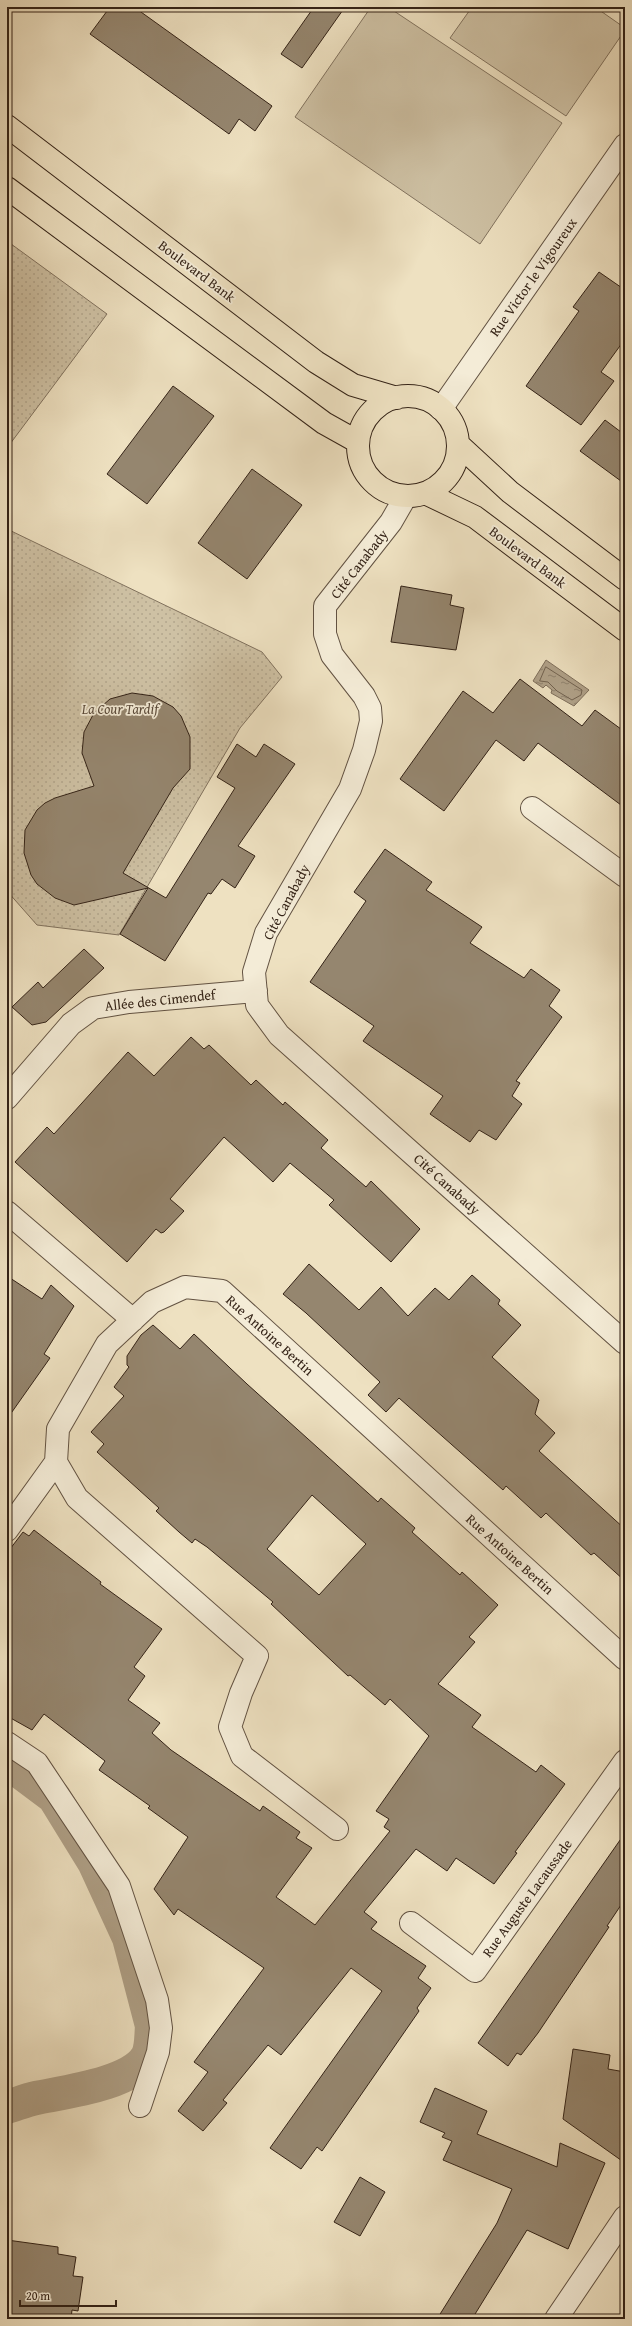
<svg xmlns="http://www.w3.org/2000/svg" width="632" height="2326" font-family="'Gentium Book Plus',serif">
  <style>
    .grass { fill: url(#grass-dots); stroke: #81725e }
    .pitch { fill: #cec1a4; stroke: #81725e }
    .water { fill: url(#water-ripples); stroke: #7e6e5a }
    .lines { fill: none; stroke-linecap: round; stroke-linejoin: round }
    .shore { stroke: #72624f; stroke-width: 1 }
    .canal { stroke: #afa087; stroke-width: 34 }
    .building { fill: #95866f; stroke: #342317; fill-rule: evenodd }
    .street-casing { stroke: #625242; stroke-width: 24 }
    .primary-casing { stroke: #342317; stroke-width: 24 }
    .street { stroke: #f4ecd7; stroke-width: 22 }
    .primary { stroke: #eee1c1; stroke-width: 22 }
    .labels { text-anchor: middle; stroke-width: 3.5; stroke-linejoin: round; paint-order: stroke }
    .street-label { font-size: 14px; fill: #342317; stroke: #f4ecd7 }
    .park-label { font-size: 14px; font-style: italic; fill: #5a4a3a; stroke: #f4ecd7 }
  </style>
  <defs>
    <pattern id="grass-dots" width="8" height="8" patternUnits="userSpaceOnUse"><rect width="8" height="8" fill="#cec1a4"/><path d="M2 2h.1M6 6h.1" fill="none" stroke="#b2a68c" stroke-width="1.8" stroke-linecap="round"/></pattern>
    <pattern id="water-ripples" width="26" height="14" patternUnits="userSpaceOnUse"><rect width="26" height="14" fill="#afa087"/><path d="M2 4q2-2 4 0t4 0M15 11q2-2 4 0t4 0" fill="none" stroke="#8f826d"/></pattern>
  </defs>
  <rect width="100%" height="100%" fill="#eee1c1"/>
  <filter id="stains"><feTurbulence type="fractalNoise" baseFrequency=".005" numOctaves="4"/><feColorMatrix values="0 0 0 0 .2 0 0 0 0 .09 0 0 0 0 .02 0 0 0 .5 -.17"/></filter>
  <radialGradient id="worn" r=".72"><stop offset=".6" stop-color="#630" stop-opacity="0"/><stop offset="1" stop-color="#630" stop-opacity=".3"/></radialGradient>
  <path class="grass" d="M7 241 107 314 7 448Z
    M7 529 262 652 282 677 240 728 119 935 37 925 7 891Z"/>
  <path class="pitch" d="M371 7H388L562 123 480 244 295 117Z
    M472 7H595L625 28V30L566 116 450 38Z"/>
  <path class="water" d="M546 660 589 690 574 706 551 693 552 690 546 685 543 688 533 681Z"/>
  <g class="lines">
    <path class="shore" d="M546 667 582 690 581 695 572 700 557 691 548 682 540 681Z"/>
    <path class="canal" d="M7 1762 54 1797 94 1862 129 1938 152 2026C151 2036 152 2048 147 2057 131 2084 65 2092 36 2098 26 2100 17 2104 7 2107"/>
  </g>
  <path class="building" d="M110 7H134L272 106 255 131 239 119 229 134 90 34Z
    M314 7H345L302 68 281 54Z
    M599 272 625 290V339L601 372 614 381 581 425 526 386 579 311 573 307Z
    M173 386 214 416 147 504 107 474Z
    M605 420 625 435V484L580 451Z
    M252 469 302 505 247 579 198 543Z
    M401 586 452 595 450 605 464 608 456 650 391 642Z
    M520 679 582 726 595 710 625 732V808L538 743 524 761 496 740 444 811 400 779 463 691 493 713Z
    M132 693 153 696 173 707 181 716 190 737V769L173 788 123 873 166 898 235 788 217 777 237 744 256 757 264 744 295 764 238 846 255 856 235 888 222 879 211 894 208 893 165 961 120 934 148 888 74 905 55 898 37 884 31 875 24 853 25 830 37 810 45 803 55 798 94 786 82 753 84 732 94 713 110 699Z
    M385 849 432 882 426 890 482 927 470 943 524 978 531 969 560 990 549 1006 562 1017 516 1081 520 1083 512 1096 522 1104 496 1140 479 1130 470 1142 430 1114 443 1096 363 1041 374 1026 310 982 366 901 354 892Z
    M84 949 104 968 46 1022 32 1025 12 1007 38 982 43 988Z
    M191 1037 204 1049 209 1045 251 1085 256 1080 283 1105 285 1102 328 1140 321 1148 366 1187 371 1181 420 1229 391 1262 329 1205 334 1200 290 1163 273 1182 224 1137 170 1199 184 1211 164 1232 161 1233 156 1229 127 1262 15 1162 47 1127 54 1134 128 1052 154 1076Z
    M309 1264 359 1310 381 1287 408 1316 435 1288 449 1300 472 1275 500 1300 498 1304 521 1325 492 1357 539 1400 535 1414 555 1433 539 1451 625 1529V1581L594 1553 591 1555 546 1513 541 1518 506 1486 503 1490 399 1398 386 1412 368 1395 380 1382 306 1313 283 1294Z
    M7 1276 42 1299 51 1285 74 1306 44 1354 50 1358 7 1419Z
    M153 1325 180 1349 194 1334 247 1384 378 1502 381 1498 415 1528 412 1532 460 1575 462 1572 498 1605 469 1637 475 1642 438 1684 481 1715 472 1727 536 1772 541 1765 565 1784 515 1852 517 1853 494 1884 456 1858 447 1871 416 1849 364 1912 377 1922 371 1929 426 1966 418 1978 431 1988 417 2008 419 2011 338 2128 322 2151 317 2147 301 2169 270 2148 382 1991 351 1968 281 2055 268 2045 223 2100 227 2103 203 2131 178 2111 208 2072 194 2062 264 1968 178 1909 174 1915 154 1889 188 1837 148 1808 150 1806 99 1770 105 1761 44 1714 32 1730 7 1716V1553L23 1532 29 1536 34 1530 101 1582 100 1584 162 1629 134 1667 145 1676 128 1700 160 1723 152 1733 171 1750 260 1811 263 1806 300 1832 296 1838 312 1848 276 1897 315 1925 390 1831 384 1827 389 1819 376 1811 429 1736 390 1699 385 1705 350 1675 348 1676 271 1604 273 1602 207 1547 195 1539 192 1543 179 1532 156 1511 159 1508 97 1452 104 1444 91 1432 124 1396 114 1387 129 1367 127 1365V1356L141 1335ZM312 1495 366 1544 319 1595 267 1549Z
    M625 1833V1899L607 1926 609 1927 538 2033 521 2055 517 2053 508 2066 478 2043Z
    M573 2049 610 2055 608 2069 625 2072V2163L563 2119Z
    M435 2088 487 2111 477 2134 557 2167 560 2143 605 2163 568 2249 527 2230 472 2319H437L497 2223 512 2189 443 2160 452 2141 442 2137 445 2133 420 2122Z
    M360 2177 385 2192 360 2236 334 2222Z
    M7 2240 58 2247V2254L76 2257 73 2276 83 2277 78 2311 72 2310 71 2319H7Z"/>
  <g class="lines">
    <g class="street-casing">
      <path id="street" d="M441 409 625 145
        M406 496 391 522 325 606V634L332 655 364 696 370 708 371 721 364 750 350 789 266 933 254 972 257 1005 279 1035 625 1343
        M532 808 625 876
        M7 1098 71 1024 93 1008 129 1002 256 991
        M7 1212 133 1320
        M7 1530 56 1462
        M7 1743 37 1763 119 1886 157 2000 161 2028 158 2052 140 2106
        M337 1829 242 1756 230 1727 241 1693 257 1656 77 1498 56 1462 58 1429 107 1344 152 1302 185 1287 222 1291 625 1659
        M411 1923 475 1971 625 1761
        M556 2319 625 2217"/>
    </g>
    <g class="primary-casing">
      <path id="primary" d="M7 126 316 362 353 385 397 398
        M7 188 324 423 358 442
        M358 446a50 50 0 1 1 100 0a50 50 0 1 1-100 0Z
        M458 444 510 492 625 579
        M425 493 475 517 625 630"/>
    </g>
    <use href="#street" class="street"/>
    <use href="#primary" class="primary"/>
  </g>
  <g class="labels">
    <g class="street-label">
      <text transform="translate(197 271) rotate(37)" y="5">Boulevard Bank</text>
      <text transform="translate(533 277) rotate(-55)" y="5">Rue Victor le Vigoureux</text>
      <text transform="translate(528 557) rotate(37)" y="5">Boulevard Bank</text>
      <text transform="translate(359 564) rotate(-52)" y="5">Cité Canabady</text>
      <text transform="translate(286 902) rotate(-62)" y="5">Cité Canabady</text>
      <text transform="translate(160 1000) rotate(-6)" y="5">Allée des Cimendef</text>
      <text transform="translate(447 1184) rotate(42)" y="5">Cité Canabady</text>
      <text transform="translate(270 1335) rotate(42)" y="5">Rue Antoine Bertin</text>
      <text transform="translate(510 1554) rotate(42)" y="5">Rue Antoine Bertin</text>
      <text transform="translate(527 1898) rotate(-54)" y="5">Rue Auguste Lacaussade</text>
    </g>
    <g class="park-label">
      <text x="120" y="714">La Cour Tardif</text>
    </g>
  </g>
  <rect width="632" height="2326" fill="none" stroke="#eee1c1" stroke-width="24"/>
  <rect x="8" y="8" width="616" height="2310" fill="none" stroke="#342317" stroke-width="2"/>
  <rect x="12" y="12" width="608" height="2302" fill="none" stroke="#342317"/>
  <path d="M20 2300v6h96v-6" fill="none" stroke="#342317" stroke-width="2"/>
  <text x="26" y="2300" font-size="12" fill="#342317" stroke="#f4ecd7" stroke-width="3" paint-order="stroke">20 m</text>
  <rect width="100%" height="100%" filter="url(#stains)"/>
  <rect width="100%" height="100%" fill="url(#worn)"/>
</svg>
